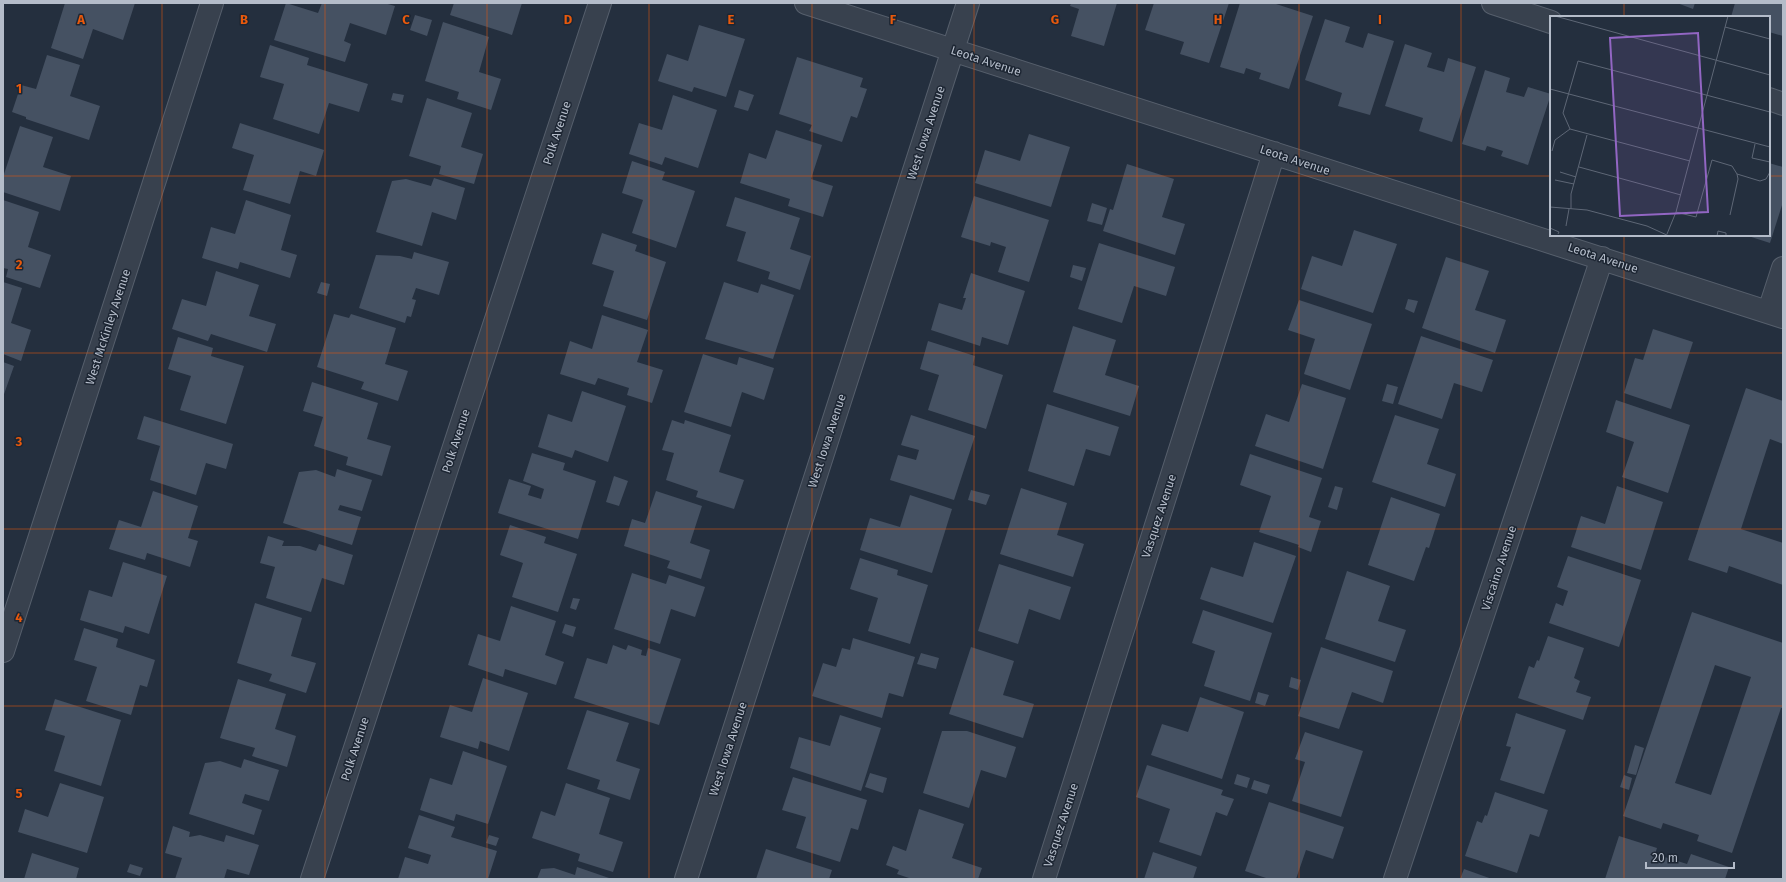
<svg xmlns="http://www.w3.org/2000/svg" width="1786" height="882" font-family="'Fira Sans',sans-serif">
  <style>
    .building { fill: #455162; fill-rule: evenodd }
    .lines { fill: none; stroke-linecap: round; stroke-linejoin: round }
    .minor-casing { stroke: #565f6c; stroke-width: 24 }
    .minor { stroke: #38414e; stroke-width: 22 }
    .grid { fill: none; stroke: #e8590c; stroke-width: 1; stroke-opacity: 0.55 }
    .labels { text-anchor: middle; stroke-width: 3; stroke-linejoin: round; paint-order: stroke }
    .street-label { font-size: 12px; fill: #b4bcc9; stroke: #1d2633 }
    .inset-road { fill: none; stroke: #5e6776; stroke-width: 1 }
    .view { fill: #9266c3; fill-opacity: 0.15; stroke: #9266c3; stroke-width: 2 }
    .inset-edge { fill: none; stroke: #b4bcc9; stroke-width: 2 }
    .grid-label { font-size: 13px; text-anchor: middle; font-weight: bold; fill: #e8590c; stroke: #1d2633; stroke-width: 3; stroke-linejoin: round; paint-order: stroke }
  </style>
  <rect width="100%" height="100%" fill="#242f3e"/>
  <path class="building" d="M65 3H135L123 40 93 29 83 59 51 48Z
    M286 3 318 13 322 3H384L395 6 386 35 350 23 344 41 351 44 345 62 274 40Z
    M454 3H522L512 35 450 15Z
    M1071 3H1117L1104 46 1071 36 1079 9 1070 6Z
    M1154 3H1229L1209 63 1180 54 1184 42 1145 30Z
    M1240 3H1273L1313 16 1289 89 1259 79 1261 73 1246 68 1244 74 1220 67Z
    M1677 3H1695L1693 9Z
    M1735 3H1783V36L1769 32V17H1731Z
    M415 15 432 20 427 36 410 30Z
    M1325 19 1350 27 1345 42 1363 48 1368 33 1394 41 1370 115 1338 106 1342 93 1305 80Z
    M443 22 489 37 479 72 501 79 491 110 457 99 459 92 425 81Z
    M699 25 745 39 726 97 694 87 692 92 658 81 667 54 688 61Z
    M1405 44 1432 53 1427 67 1444 72 1448 58 1476 67 1452 142 1419 131 1423 118 1385 106Z
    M270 45 309 58 307 65 368 84 359 112 329 103 319 134 273 119 284 84 260 77Z
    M47 55 80 65 70 96 100 106 89 140 26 119V117L12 112 21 85 36 89Z
    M797 57 863 78 860 87 867 89 857 118 851 116 842 142 809 131 812 125 779 114Z
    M1485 70 1510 78 1506 92 1524 97 1528 87 1551 94 1528 165 1501 156 1503 151 1487 146 1485 151 1462 144Z
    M739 90 754 95 748 111 734 107Z
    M393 93 404 95 402 103 391 100Z
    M673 95 717 110 698 168 665 157 662 165 629 154 639 123 662 130Z
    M427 98 472 113 461 147 483 154 474 184 439 174 441 166 409 156Z
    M240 123 324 150 316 176 300 171 290 204 243 190 254 155 232 148Z
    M20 126 53 137 43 167 71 176 60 211 3 192V177Z
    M776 130 822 145 811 179 833 186 823 217 788 206 790 199 740 183 749 153 766 159Z
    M1029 134 1070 147 1051 207 975 183 985 150 1020 161Z
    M632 161 665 172 662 180 695 191 676 248 632 233 643 200 622 193Z
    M1769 163 1783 167V202L1770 243 1745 235H1769Z
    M1127 164 1174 179 1162 217 1185 224 1175 255 1103 231 1110 209 1113 210Z
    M434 178 465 188 456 220 432 212 422 246 376 232 392 181 406 179 431 186Z
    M974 196 1049 220 1029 282 998 272 1006 247 991 242 990 246 961 237Z
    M735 197 800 218 790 249 811 256 800 290 768 279 770 272 737 261 746 232 726 226Z
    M3 200 39 212 28 247 51 255 40 288 6 277 8 269 3 268Z
    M246 200 291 215 281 250 297 255 290 278 240 262 238 269 202 258 211 227 235 234Z
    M1092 203 1107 208 1102 225 1087 221Z
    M1354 230 1397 244 1373 313 1301 289 1312 256 1342 266Z
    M602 233 637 245 635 251 666 262 647 320 603 306 614 271 592 264Z
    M1099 243 1175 267 1166 296 1134 286 1122 323 1078 309Z
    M414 252 449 262 439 295 416 288 412 299 416 300 411 317 407 316 405 323 359 308 376 255 400 256 412 259Z
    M1446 257 1489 271 1475 310 1506 320 1495 353 1422 328Z
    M1073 265 1086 268 1082 281 1070 277Z
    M216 271 259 285 249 316 276 324 267 352 211 334 208 341 172 329 182 299 206 306Z
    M971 273 1025 291 1008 345 982 337 980 346 931 330 939 303 962 310 966 298H963Z
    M3 282 22 288 11 323 31 330 21 361 3 354Z
    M321 282 330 284 327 296 317 293Z
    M724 282 758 293 761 284 794 295 773 359 705 339Z
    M1408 299 1418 301 1414 313 1405 309Z
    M1299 300 1372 324 1350 390 1304 374 1315 339 1288 330Z
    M334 314 349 318 351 314 396 328 385 364 408 371 398 401 361 389 364 382 317 367Z
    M602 315 648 330 637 362 663 370 652 403 627 395 629 388 598 378 595 385 560 374 570 341 592 349Z
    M1073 326 1116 340 1105 375 1139 386 1130 416 1053 392Z
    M1653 329 1693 342 1671 409 1624 393 1635 358 1643 360Z
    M1421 336 1493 360 1482 392 1454 383 1442 419 1398 404Z
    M178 337 213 348 211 356 244 366 226 424 180 410 191 376 168 369Z
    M928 341 975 356 973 365 1003 375 986 429 928 410 939 375 920 369Z
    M703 354 737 365 739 357 774 368 764 400 742 392 731 427 684 412Z
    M3 362 14 366 3 397Z
    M312 382 378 403 367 439 391 446 382 476 346 465 348 457 314 446 323 417 303 411Z
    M1302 384 1346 398 1323 469 1255 446 1266 414 1289 422Z
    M1387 384 1398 387 1393 404 1382 401Z
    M1746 388 1783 401V444L1770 439 1741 529 1783 543V585L1729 566 1727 573 1688 560Z
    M582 391 626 406 608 462 575 450 572 458 538 447 548 414 572 422Z
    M1616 400 1690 425 1668 493 1622 477 1634 442 1606 432Z
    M1047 404 1119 427 1110 456 1086 449 1074 486 1028 471Z
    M911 415 975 436 954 500 890 480 898 455 916 460 919 450 901 445Z
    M1395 415 1439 429 1427 464 1456 474 1445 507 1372 482Z
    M144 416 233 444 226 469 206 463 196 495 150 480 160 446 137 439Z
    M672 420 684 424 685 420 731 435 719 472 744 480 734 509 696 497 698 491 666 480 674 453 662 450Z
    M532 453 565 463 563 470 596 481 578 539 498 513 509 479 531 486 528 495 541 499 544 489 523 481Z
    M1250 454 1322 478 1309 517 1321 521 1311 552 1298 547 1299 545 1259 532 1271 496 1240 485Z
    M337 469 372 480 362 511 340 505 338 510 361 517 352 545 283 523 299 472 316 470 335 477Z
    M614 476 628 481 619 506 606 502Z
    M1335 486 1343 488 1337 510 1328 507Z
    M1617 486 1663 502 1641 570 1571 547 1581 516 1605 524Z
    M1021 488 1067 503 1057 535 1084 544 1073 577 1000 554Z
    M971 490 990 495 986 505 968 500Z
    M153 491 198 506 188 538 198 541 190 567 147 553 145 560 109 549 119 520 141 527Z
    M656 491 702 506 690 543 710 550 701 579 667 568 670 561 624 546 632 519 645 523Z
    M910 495 952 509 932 573 860 550 870 518 900 527Z
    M1391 497 1440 514 1429 548 1426 547 1414 581 1368 565Z
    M510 525 546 537 544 543 577 554 558 612 512 597 523 563 500 555Z
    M268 536 284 541 282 546H300L316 551 319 544 353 555 344 585 322 578 311 612 266 598 275 567 260 563Z
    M1254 542 1296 556 1273 623 1200 599 1211 567 1243 577Z
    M1568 556 1641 580 1619 647 1549 623 1556 603 1563 606 1568 591 1557 587Z
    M860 558 898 570 897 575 928 585 910 644 868 631 878 598 850 589Z
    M123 562 167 576 149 634 125 626 123 633 80 620 89 590 112 597Z
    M999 564 1071 587 1060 620 1029 609 1018 644 978 631Z
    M1347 571 1390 586 1378 621 1406 630 1395 662 1325 639Z
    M632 573 666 584 669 575 705 587 695 617 671 609 660 644 614 629Z
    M573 598 580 599 576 610 570 608Z
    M255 603 302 618 291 656 316 663 306 693 269 681 272 674 237 663Z
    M511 606 556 621 545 655 564 662 556 685 505 669 503 677 468 665 478 634 500 641Z
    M1203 610 1272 633 1250 701 1204 686 1215 651 1192 643Z
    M1692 612 1783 643V708H1781L1732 853 1697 841 1699 835 1663 823 1661 829 1623 816ZM1715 665 1751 677 1711 795 1675 783Z
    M565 624 576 627 573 637 562 633Z
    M84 628 118 639 116 647 155 660 147 687 140 685 131 715 86 701 97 667 74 660Z
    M1548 636 1584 648 1574 678 1580 681 1576 692 1591 697 1583 720 1518 698 1529 666 1534 668 1537 660 1539 661Z
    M853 638 915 657 903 697 889 693 882 718 812 696 823 663 836 667 842 648 850 650Z
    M613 645 626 650 628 645 642 650 641 655 646 656 648 648 681 659 659 725 574 698 587 658 607 664Z
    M971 647 1014 661 1003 695 1034 704 1023 738 949 714Z
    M1321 647 1393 671 1383 703 1352 692 1339 729 1298 716Z
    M921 653 939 658 936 669 917 664Z
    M1291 677 1301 680 1298 690 1289 687Z
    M483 678 528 693 509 751 480 741 478 749 440 737 450 705 472 712Z
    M238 679 286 694 275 729 296 736 287 767 252 756 255 748 220 738Z
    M1258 692 1269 695 1265 706 1255 703Z
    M1200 697 1244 712 1222 779 1151 755 1162 724 1188 732Z
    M55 699 121 720 101 786 54 771 65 736 45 730Z
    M587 710 629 723 616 761 640 769 630 800 597 789 600 780 567 769Z
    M1516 713 1566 730 1544 794 1500 780 1511 747 1506 746Z
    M840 715 881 728 861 791 790 768 799 737 830 746Z
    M942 731H967L1016 747 1006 778 981 770 969 808 923 793Z
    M1305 732 1363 751 1341 817 1292 801 1305 762 1295 759Z
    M1635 745 1644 748 1636 775 1627 773Z
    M463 751 507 766 488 824 456 814 454 821 420 810 430 778 452 785Z
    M244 759 279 770 269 801 245 794 242 803 262 810 254 835 189 814 205 763 220 761 241 768Z
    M1147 765 1223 790 1221 795 1234 799 1227 816 1216 812 1201 856 1159 842 1170 809 1136 797Z
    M870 773 887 778 883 793 865 787Z
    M1237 774 1250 778 1247 788 1234 784Z
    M1624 775 1632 778 1629 790 1620 787Z
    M793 777 867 800 858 830 851 828 840 862 796 848 806 817 782 810Z
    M1254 780 1270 785 1267 794 1251 789Z
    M60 783 104 797 87 853 18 832 25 809 48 817Z
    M566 783 610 798 599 834 623 842 613 872 578 861 580 854 532 838 541 811 555 816Z
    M1495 792 1548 810 1539 837 1530 834 1517 873 1465 856 1477 821 1482 823 1485 815 1487 816Z
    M1269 802 1344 827 1333 859 1306 850 1296 879H1269L1245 871Z
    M919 809 964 824 952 858 982 868 978 879H912L897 874 899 870 886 865 893 846 906 851Z
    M419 815 455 827 451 837 497 851 488 879H398L405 857 428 864 431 855 408 848Z
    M173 826 190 832 189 837 200 835 224 842 226 835 259 845 249 875 227 869 224 879H175L182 858 165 853Z
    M489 835 499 838 496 846 486 843Z
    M1619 836 1657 848 1655 854 1687 864 1691 854 1729 867 1725 879H1605Z
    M766 849 832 870 829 879H756Z
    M1153 852 1197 867 1193 879H1144Z
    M32 853 79 868 76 879H24Z
    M130 864 143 868 140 876 127 872Z
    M577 867 612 879H537L541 869 554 868 575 875Z
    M1464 869 1492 879H1460Z"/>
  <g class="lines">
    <g class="minor-casing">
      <path id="minor" d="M806 3 1783 317
        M1493 3 1551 22
        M1769 99 1783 104
        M1769 311 1783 268
        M3 651 212 3
        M312 879 600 3
        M686 879 968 3
        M1044 879 1274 153
        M1395 879 1602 258"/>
    </g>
    <use href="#minor" class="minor"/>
  </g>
  <path class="grid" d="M162 3V879M325 3V879M487 3V879M649 3V879M812 3V879M974 3V879M1137 3V879M1299 3V879M1461 3V879M1624 3V17M3 176H1551M1769 176H1783M1624 235V879M3 353H1783M3 529H1783M3 706H1783"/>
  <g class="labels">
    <g class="street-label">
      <text transform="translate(986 61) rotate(18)" y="4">Leota Avenue</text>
      <text transform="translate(557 133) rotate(-72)" y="4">Polk Avenue</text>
      <text transform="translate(926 133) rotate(-72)" y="4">West Iowa Avenue</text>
      <text transform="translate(1295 160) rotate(18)" y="4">Leota Avenue</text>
      <text transform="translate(1603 258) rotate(18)" y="4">Leota Avenue</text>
      <text transform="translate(108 327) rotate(-72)" y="4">West McKinley Avenue</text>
      <text transform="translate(456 441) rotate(-72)" y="4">Polk Avenue</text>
      <text transform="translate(827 441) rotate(-72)" y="4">West Iowa Avenue</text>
      <text transform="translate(1159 516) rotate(-72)" y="4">Vasquez Avenue</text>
      <text transform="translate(1499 568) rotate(-72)" y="4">Viscaino Avenue</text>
      <text transform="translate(355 749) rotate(-72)" y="4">Polk Avenue</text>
      <text transform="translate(728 749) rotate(-72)" y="4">West Iowa Avenue</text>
      <text transform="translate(1061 825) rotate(-72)" y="4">Vasquez Avenue</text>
    </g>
  </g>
  <g transform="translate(1550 16)">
    <rect width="220" height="220" fill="#242f3e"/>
    <path class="inset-road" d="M5 0 220 59M175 11 220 23M0 73 220 131M205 128 202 142 220 146M2 135 5 124 20 113M140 145 20 113 13 97 28 45 220 96M29 151 131 179M10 156 26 161M187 158 210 165 216 163 220 156M5 164 24 168M0 191 37 194 97 210 119 220M21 193V178L37 119M126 196 146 201 162 144 182 150 187 158 188 163 180 199M16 210 19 193M0 212 9 216 8 218M117 218 126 196 178 0M167 220 168 215 176 217V220"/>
    <path class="view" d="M148 17 158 196 70 200 60 22Z"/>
    <rect width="220" height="220" class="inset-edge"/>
  </g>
  <g class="grid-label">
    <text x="81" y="24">A</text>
    <text x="244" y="24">B</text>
    <text x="406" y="24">C</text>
    <text x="568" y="24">D</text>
    <text x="731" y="24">E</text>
    <text x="893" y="24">F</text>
    <text x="1055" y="24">G</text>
    <text x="1218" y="24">H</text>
    <text x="1380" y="24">I</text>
    <text x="19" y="93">1</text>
    <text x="19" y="269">2</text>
    <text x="19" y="446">3</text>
    <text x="19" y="622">4</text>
    <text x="19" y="798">5</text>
  </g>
  <rect width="1786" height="882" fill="none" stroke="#b4bcc9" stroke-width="8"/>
  <path d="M1646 862v6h88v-6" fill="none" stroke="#b4bcc9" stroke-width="2"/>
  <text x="1652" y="862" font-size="12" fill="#b4bcc9" stroke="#1d2633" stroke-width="3" paint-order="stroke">20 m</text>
</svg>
